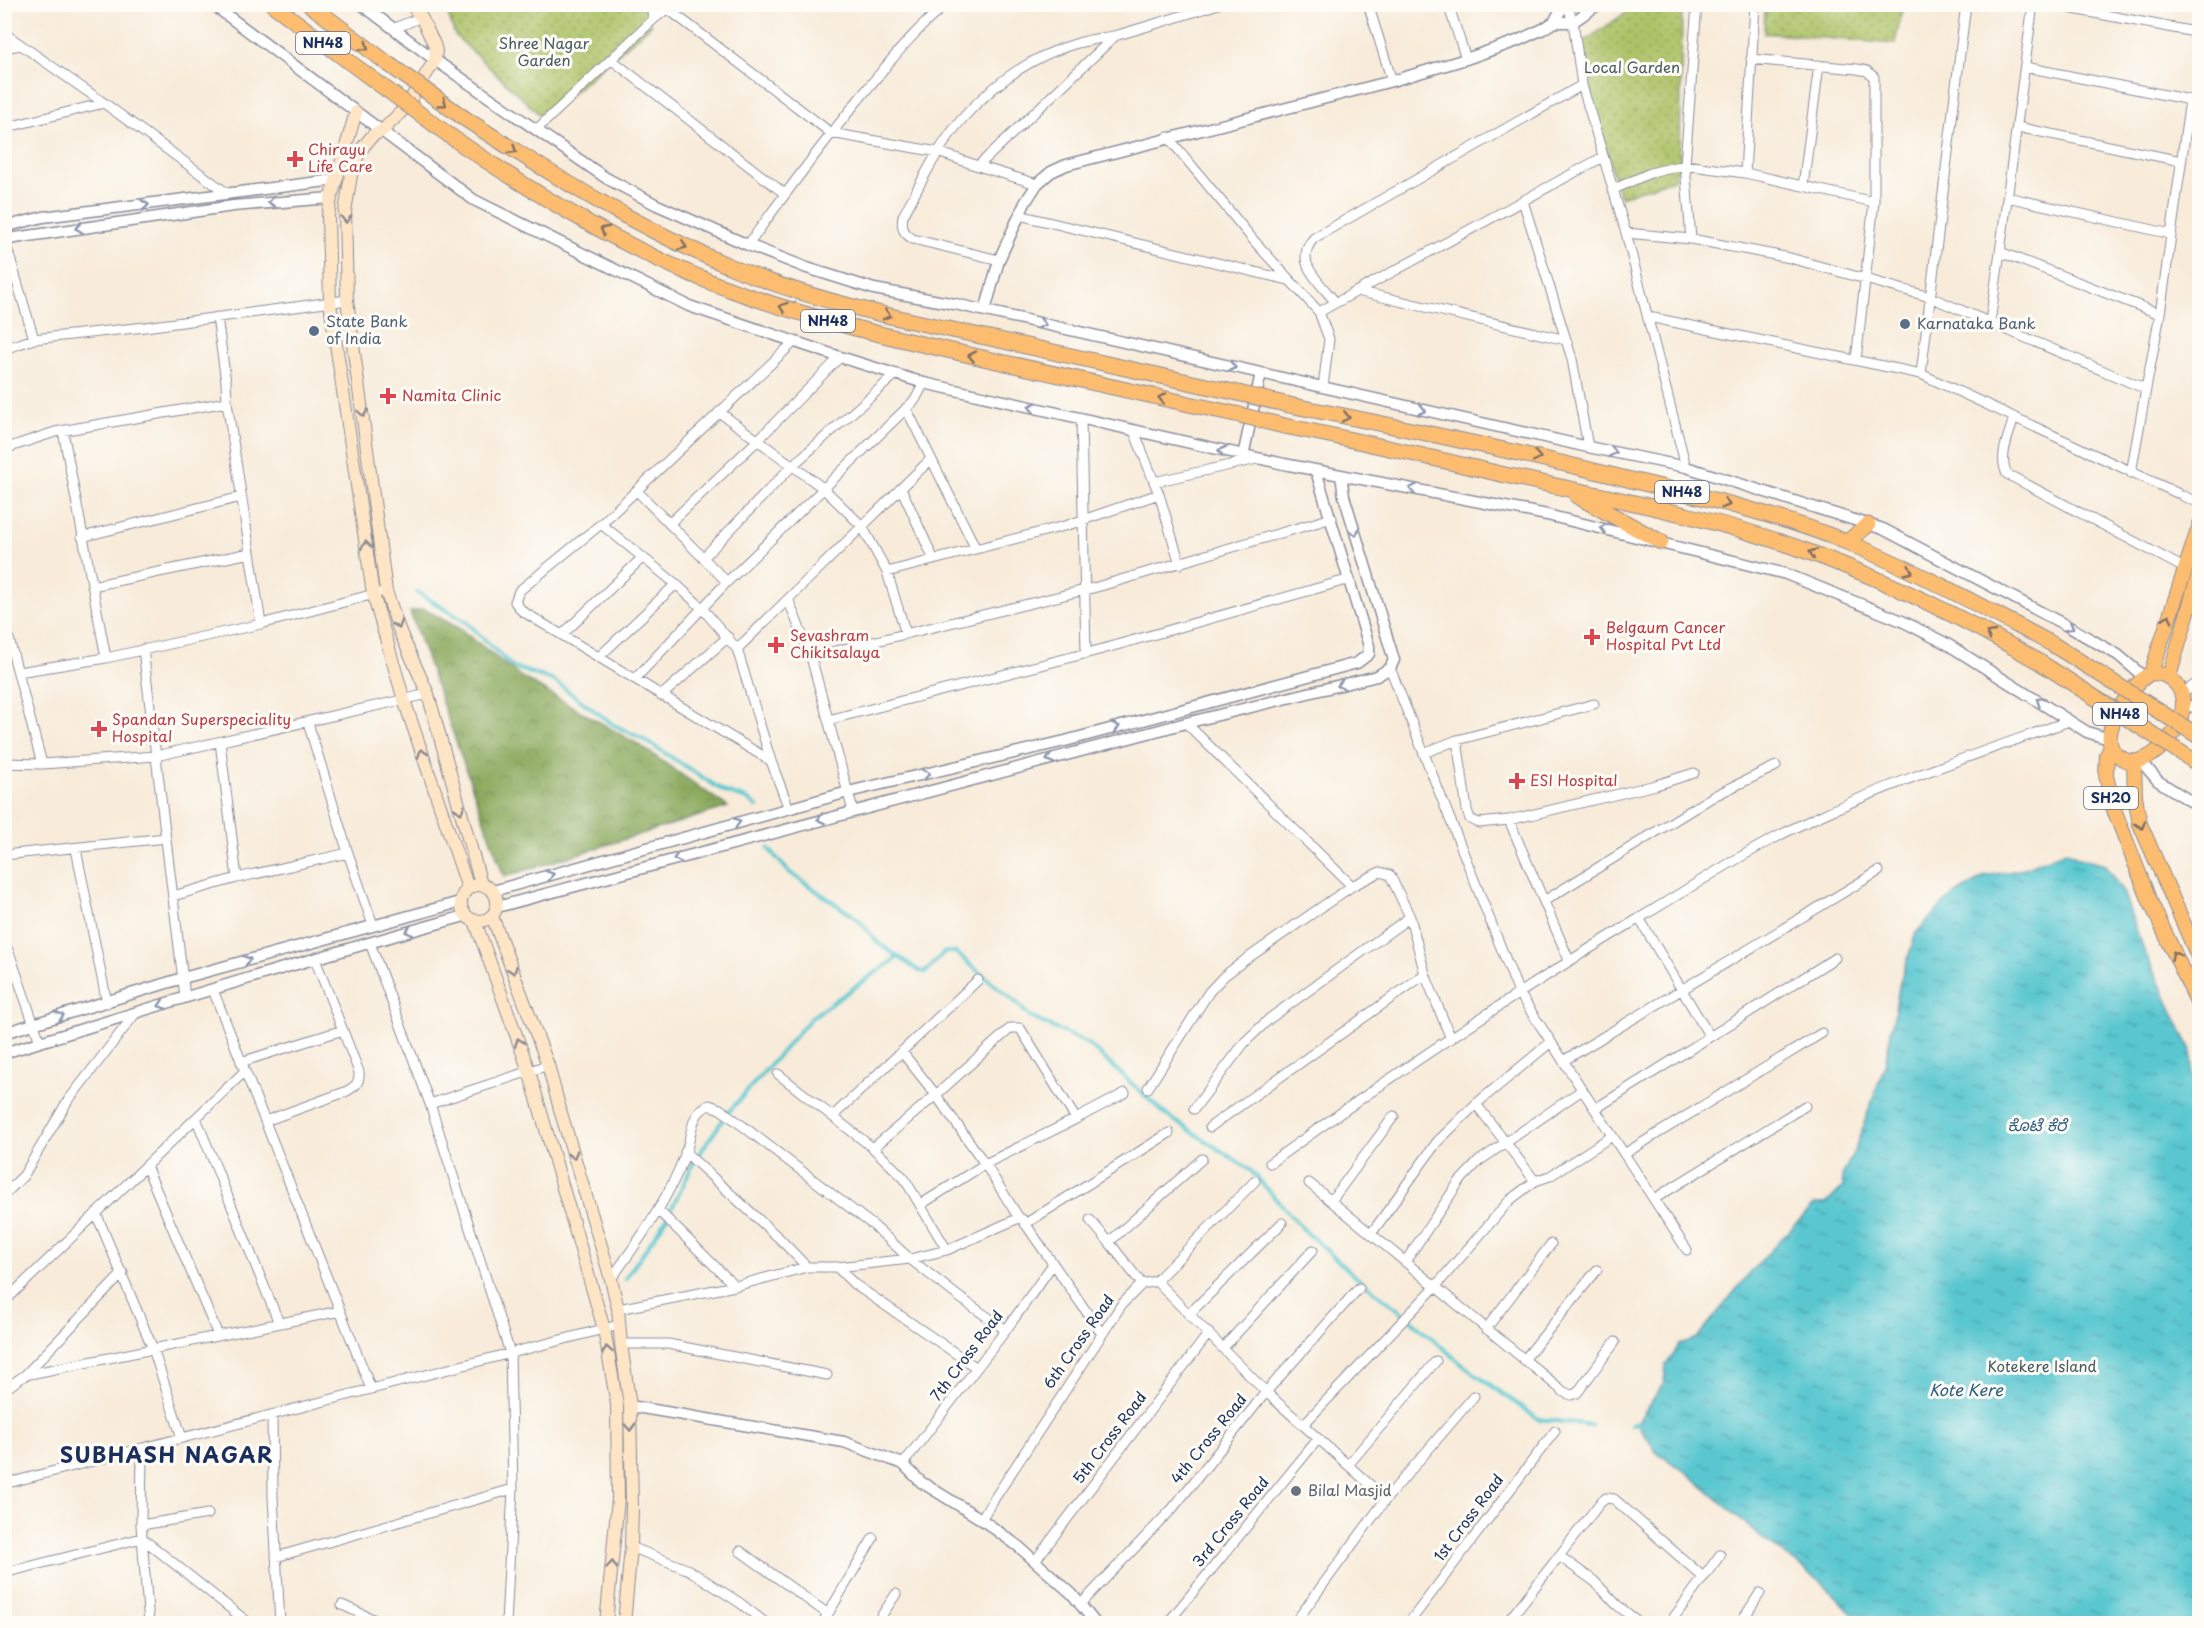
<svg xmlns="http://www.w3.org/2000/svg" width="2204" height="1628" font-family="'Playpen Sans','Noto Sans Kannada',sans-serif">
  <style>
    .forest { fill: url(#forest-crowns); stroke: #526c5d; stroke-width: 1.5 }
    .park { fill: url(#park-dots); stroke: #647962; stroke-width: 1.5 }
    .water { fill: url(#water-ripples); stroke: #3a7b97; stroke-width: 1.5 }
    .lines { fill: none; stroke-linecap: round; stroke-linejoin: round }
    .stream { stroke: #5ac7d0; stroke-width: 4 }
    .minor-casing { stroke: #8a8d9c; stroke-width: 11 }
    .tertiary-casing { stroke: #8a8d9c; stroke-width: 13 }
    .secondary-casing { stroke: #8a8d9c; stroke-width: 14 }
    .primary-casing { stroke: #8a8d9c; stroke-width: 16 }
    .trunk-casing { stroke: #8a8d9c; stroke-width: 17 }
    .minor { stroke: #fff; stroke-width: 9 }
    .tertiary { stroke: #fff; stroke-width: 10 }
    .secondary { stroke: #fee5c5; stroke-width: 12 }
    .primary { stroke: #fcbd6f; stroke-width: 14 }
    .trunk { stroke: #fcbd6f; stroke-width: 15 }
    .trunk-bridge-casing { stroke: #8a8d9c; stroke-width: 17; stroke-linecap: butt }
    .trunk-bridge { stroke: #fcbd6f; stroke-width: 15 }
    .oneway { stroke: #806f66 }
    .oneway2 { stroke: #8d97ae }
    .oneway3 { stroke: #8c8a92 }
    .health-dot { fill: #e0444e; stroke: #fdfcf7; stroke-width: 2 }
    .service-dot { fill: #5c6f8a; stroke: #fdfcf7; stroke-width: 2 }
    .worship-dot { fill: #6b7280; stroke: #fdfcf7; stroke-width: 2 }
    .labels { text-anchor: middle; stroke-width: 6; stroke-linejoin: round; paint-order: stroke }
    .shield { fill: #fdfcf7; stroke: #5f6c8c; stroke-width: 1.5 }
    .shield-label { font-size: 14px; font-weight: bold; fill: #1b2f5e }
    .park-label { font-size: 15px; fill: #475b61; stroke: #fdfcf7 }
    .health-label { font-size: 15px; fill: #be3a42; stroke: #fdfcf7; text-anchor: start }
    .service-label { font-size: 15px; fill: #4e5e75; stroke: #fdfcf7; text-anchor: start }
    .street-label { font-size: 15px; fill: #1b2f5e; stroke: #fdfcf7 }
    .worship-label { font-size: 15px; fill: #5b616d; stroke: #fdfcf7; text-anchor: start }
    .water-label { font-size: 16px; font-style: italic; fill: #2e5d80; stroke: #fdfcf7 }
    .district-label { font-size: 21px; font-weight: bold; letter-spacing: 1.5px; fill: #1b2f5e; stroke: #fdfcf7 }
  </style>
  <defs>
    <pattern id="forest-crowns" width="20" height="18" patternUnits="userSpaceOnUse" patternTransform="scale(1.5)"><rect width="20" height="18" fill="#8aa95c"/><path d="M2 6a3 3 0 1 1 6 0M12 15a3 3 0 1 1 6 0" fill="none" stroke="#708a4f"/></pattern>
    <pattern id="park-dots" width="8" height="8" patternUnits="userSpaceOnUse" patternTransform="scale(1.5)"><rect width="8" height="8" fill="#aec367"/><path d="M2 2h.1M6 6h.1" fill="none" stroke="#8d9f58" stroke-width="1.8" stroke-linecap="round"/></pattern>
    <pattern id="water-ripples" width="26" height="14" patternUnits="userSpaceOnUse" patternTransform="scale(1.5)"><rect width="26" height="14" fill="#5ac7d0"/><path d="M2 4q2-2 4 0t4 0M15 11q2-2 4 0t4 0" fill="none" stroke="#4aa2ac"/></pattern>
  </defs>
  <rect width="100%" height="100%" fill="#fdfcf7"/>
  <filter id="ink" filterUnits="userSpaceOnUse"><feTurbulence type="fractalNoise" baseFrequency=".0167" numOctaves="2"/><feDisplacementMap in="SourceGraphic" scale="12" xChannelSelector="R" yChannelSelector="G"/><feConvolveMatrix kernelMatrix="1 2 1 2 8 2 1 2 1" color-interpolation-filters="sRGB"/></filter>
  <filter id="wash" filterUnits="userSpaceOnUse"><feTurbulence type="fractalNoise" baseFrequency=".008" numOctaves="4" result="noise"/><feDisplacementMap in="SourceGraphic" scale="24" xChannelSelector="R" yChannelSelector="G"/><feGaussianBlur stdDeviation="1.35" result="paint"/><feColorMatrix in="noise" values="0 0 0 0 0 0 0 0 0 0 0 0 0 0 0 0 0 1.4 0 .05"/><feComposite in="paint" operator="in"/></filter>
  <g filter="url(#wash)">
    <rect width="100%" height="100%" fill="#f8ebd9"/>
    <path class="forest" d="M424 609 460 629 523 678 639 745 728 807 504 877 410 612Z"/>
    <path class="park" d="M445 5H644L651 25 543 118 455 35Z
      M1637 5H1682L1680 163 1674 179 1620 197 1576 47Z
      M1765 5V4L1903 5 1895 44 1764 33Z"/>
    <path class="water" d="M2066 851 2079 858 2105 865 2123 892 2142 946 2192 1053V1075L2199 1085V1623H1862L1821 1582 1765 1540 1686 1472 1657 1453 1637 1423 1664 1383 1666 1365 1680 1344 1697 1338 1752 1270 1815 1204H1826L1843 1187 1842 1176 1855 1149 1885 1065 1900 982 1916 933 1948 899 1985 876 2019 870Z"/>
    <g class="lines">
      <path class="stream" d="M417 592 466 622 513 667 553 680 614 725 643 739 725 792 747 799 757 807
        M768 848 789 872 859 920 877 942 919 971 926 972 944 952H955L1018 1004 1030 1017 1087 1043 1165 1114 1250 1170 1302 1228 1355 1276 1405 1315
        M625 1279 667 1218 695 1160 727 1114 812 1017 898 957
        M1411 1320 1464 1366 1538 1419 1591 1425
        M1631 1425 1637 1423"/>
    </g>
  </g>
  <g filter="url(#ink)">
    <g class="lines">
      <g class="minor-casing">
        <path id="minor" d="M650 4 654 19
          M1368 4 1392 81
          M1448 4 1466 59
          M1567 4 1573 22 1582 85 1626 233 1686 467
          M1966 4 1921 374 2177 493
          M2047 4 2200 33
          M668 9 831 133 938 152 978 166 1037 184
          M393 29 421 17
          M4 33 104 103 228 194
          M4 48 21 45
          M1751 59 1857 69 1867 71 1874 77V202L1856 360
          M612 60 785 194
          M2025 67 2190 100
          M2017 127 2181 161
          M4 128 104 103
          M537 129 654 19 673 4
          M1168 137 1255 242 1319 312 1329 339 1323 387
          M978 166 1115 36
          M1745 173 1755 4
          M1803 186 1819 65
          M1612 190 1650 173 1685 165 1697 4
          M2007 197 2171 234
          M1523 201 1572 359 1588 447
          M1019 215 1288 280
          M1626 233 1691 239 1790 258 1930 297 2146 389 2131 473
          M1691 239 1685 165 1745 173 1874 202
          M5 241 34 339
          M748 245C787 191 826 139 868 88 893 58 916 28 947 4
          M2000 252 2033 4
          M999 260 913 239C903 233 901 228 903 216 921 183 937 148 962 119 994 83 1031 56 1078 43 1091 39 1105 38 1118 35 1152 25 1185 15 1218 4
          M1357 291 1566 340
          M1336 303C1320 282 1292 262 1314 238L1582 85
          M1319 312 1603 157
          M2160 314 2190 100 2200 101
          M217 317 226 382 227 402 261 624 378 593
          M1649 317 1921 374
          M1990 322 2000 252 2160 314 2146 389
          M4 349 34 339 145 327 347 300
          M906 408 976 549
          M719 412 823 488 862 526 887 572 1068 525 1159 494
          M1081 418 1086 654
          M2014 418C2009 435 1998 457 2007 474L2184 568
          M63 431 106 658 261 624
          M1134 431 1159 494 1180 564
          M4 449 55 432 227 402
          M1154 482 1257 459
          M901 488 934 560
          M637 491 727 582
          M2183 496 2200 503
          M601 524 676 584 702 608 737 649 771 761 789 809
          M669 524 757 441 840 357
          M82 537 241 497
          M703 558 792 466 895 375
          M887 572 906 634
          M92 586 250 553
          M788 599 811 657
          M4 620 42 764
          M562 635 643 557
          M143 649 185 997
          M737 649 931 459
          M599 657 676 584
          M1390 668 1519 993 1687 1250
          M18 672 106 658
          M635 679 727 582 915 400 924 383
          M2183 693 2200 681
          M661 696 728 637
          M828 720 1099 650 1350 579
          M1186 723 1352 886
          M1457 740 1467 810 1470 819 1479 823 1509 820 1656 785 1694 773
          M220 742 237 878 348 853 308 723
          M1424 753 1457 740 1594 704
          M771 761 522 611 515 602 519 591 601 524 794 342
          M4 763 42 764 156 756 428 694
          M853 811 811 657 1097 587 1332 518
          M1509 820 1569 960
          M76 849 107 1003
          M348 853 373 925
          M4 855 166 838
          M173 896 237 878
          M1544 901 1714 796 1776 766
          M1639 918 1710 1037
          M4 941 11 958
          M370 943 430 1104 510 1353 513 1489 506 1624
          M4 960 11 958 40 1042
          M213 990 371 1389
          M902 1052 936 1095 873 1148 904 1178 947 1250
          M1563 1061 1879 871
          M241 1062 343 1030
          M778 1074 873 1148
          M1148 1088 1209 992 1224 976 1245 960 1352 886 1380 872 1390 875 1410 917 1425 974 1451 1039
          M430 1104 548 1065
          M1476 1104 1535 1181
          M1194 1109 1245 1042 1269 1019 1410 917
          M1595 1109 1835 958
          M833 1116 978 980
          M196 1118 279 1323
          M265 1121 345 1092C355 1087 360 1083 359 1072L315 959
          M1210 1127 1425 974
          M685 1152 780 1239 807 1267
          M1624 1154 1822 1033
          M1270 1163C1391 1076 1515 993 1643 916 1698 883 1752 847 1811 820 1894 781 1983 752 2069 721
          M146 1166 218 1335
          M1309 1183 1564 1392 1571 1395 1577 1393 1615 1342
          M4 1195 24 1175 67 1102 135 1014
          M1654 1199 1805 1106
          M1331 1201 1394 1116
          M920 1205 985 1164 1076 1119 1125 1093
          M659 1211 735 1286
          M96 1213 153 1349 182 1438
          M1019 1218 985 1164 936 1095 1004 1034 1011 1028H1020L1076 1119
          M1090 1220 1109 1242 1202 1159
          M1025 1224 1169 1133
          M1371 1234 1437 1142 1476 1104 1551 1042
          M1109 1242 1142 1284
          M1405 1262 1459 1182 1479 1161 1582 1090
          M837 1267 854 1284 977 1368
          M611 1279C640 1239 669 1199 686 1152 692 1135 690 1113 709 1105L720 1109 727 1114 874 1226 910 1259 959 1297 1006 1330
          M1156 1281 1266 1392 1386 1499
          M4 1302 245 1071
          M618 1309 735 1286 807 1267H837L910 1259 947 1250 1019 1218 1022 1219 1102 1334
          M1189 1314 1282 1223
          M1486 1329 1551 1244
          M621 1344H668L827 1375
          M1223 1348 1313 1250
          M1524 1360 1597 1270
          M25 1375 340 1311
          M4 1390 25 1375 123 1273
          M272 1415 273 1497 280 1624
          M1303 1425 1435 1287 1510 1200 1535 1181 1550 1176 1612 1136
          M142 1448 141 1525 149 1624
          M903 1464 1006 1330 1053 1264
          M1348 1465 1436 1361
          M4 1466 11 1482
          M4 1484 619 1325
          M981 1519 1122 1304 1142 1284 1156 1281 1255 1181
          M141 1525 208 1514
          M142 1538 250 1624
          M631 1547 689 1570 740 1603 767 1624
          M740 1551 828 1614
          M1559 1556 1600 1503 1606 1498 1614 1499 1703 1577
          M276 1557 513 1489
          M1035 1561 1209 1333
          M4 1573 142 1538
          M342 1605 384 1624
          M1080 1605 1173 1508 1266 1392 1359 1288
          M822 1624 873 1538
          M876 1624 896 1594
          M1167 1624 1318 1439
          M1294 1624 1386 1499 1474 1396
          M1408 1624 1555 1431
          M1506 1624 1559 1556 1594 1581 1617 1605 1641 1624
          M1669 1624 1720 1555
          M1740 1624 1760 1593"/>
      </g>
      <g class="tertiary-casing">
        <path id="tertiary" d="M212 4 474 200 689 306 840 357 924 383 1284 464 1547 515 1786 574 1902 621 1947 644 2087 732 2109 739
          M361 4 435 60 606 178 657 205 748 245 807 268 874 289 955 304 1588 447 1686 467 1883 529 2071 628 2118 655 2144 677
          M1554 22H1573L1599 4
          M4 227 43 217 335 180
          M4 241 15 238 233 206 331 198
          M985 311 999 260 1025 203 1037 184 1051 172 1066 165 1392 81 1466 59 1517 41 1543 29 1554 22 1564 4
          M1243 456 1261 373
          M2185 706 2200 707
          M2141 761 2158 781 2200 807
          M493 891 848 792 1065 741 1357 663 1369 654V646L1316 471
          M497 907 1186 723 1377 676 1390 668 1394 660 1344 496 1341 475
          M4 1033 183 978 460 902
          M4 1053C158 1006 311 958 465 916
          M630 1406 844 1442 903 1464 921 1482 981 1519 1018 1546 1072 1594 1096 1624"/>
      </g>
      <g class="secondary-casing">
        <path id="secondary" d="M411 4 421 17 434 44 436 51 435 60 405 108 382 131 373 135 363 147 355 161 351 175 345 212 347 300 386 591 400 632 428 694 481 884
          M356 112 331 198 328 216 330 303 373 594 404 700 468 888
          M461 903a18 18 0 1 1 36 0a18 18 0 1 1-36 0Z
          M492 916 548 1065 561 1113 611 1279 618 1309 621 1344 630 1406 632 1506 631 1547 624 1624
          M475 921 529 1071 604 1329 617 1405 618 1499 606 1624"/>
      </g>
      <g class="primary-casing">
        <path id="primary" d="M2151 673C2159 673 2166 675 2172 680 2202 705 2164 757 2137 761 2130 762 2125 761 2120 757 2116 754 2112 751 2111 746 2103 726 2133 682 2151 673Z
          M2151 673 2200 524
          M2169 677 2200 570
          M2111 747 2107 755 2106 775 2113 807 2149 899 2200 1008
          M2134 762 2135 796 2140 824 2200 961"/>
      </g>
      <g class="trunk-casing">
        <path id="trunk" d="M272 4 375 81
          M309 4 387 63
          M464 118C555 177 641 230 741 271 821 303 906 320 990 338 1073 356 1155 375 1238 393
          M450 136C537 196 638 257 737 292 814 320 894 338 974 356 1062 376 1151 396 1240 415
          M1289 405C1405 428 1521 452 1635 481 1707 498 1781 515 1849 543 1919 572 1986 609 2052 644
          M1284 426C1358 440 1432 458 1505 475 1609 498 1717 517 1817 555 1895 584 1969 621 2041 663
          M1577 496 1661 542
          M1847 542 1868 525"/>
      </g>
      <use href="#minor" class="minor"/>
      <use href="#tertiary" class="tertiary"/>
      <use href="#secondary" class="secondary"/>
      <use href="#primary" class="primary"/>
      <use href="#trunk" class="trunk"/>
      <g class="trunk-bridge-casing">
        <path id="trunk-bridge" d="M387 63 464 118
          M375 81 450 136
          M1238 393 1289 405
          M1240 415 1284 426
          M2052 644 2200 737
          M2041 663 2200 765"/>
      </g>
      <use href="#trunk-bridge" class="trunk-bridge"/>
    </g>
    <defs><path id="oneway-chevron" d="M-2-3.5L2.5 0L-2 3.5" fill="none" stroke-width="1.6" stroke-linecap="round" stroke-linejoin="round" transform="scale(1.5)"/></defs>
    <g class="oneway">
      <use href="#oneway-chevron" transform="translate(365 47) rotate(37)"/>
      <use href="#oneway-chevron" transform="translate(443 103) rotate(36)"/>
      <use href="#oneway-chevron" transform="translate(513 150) rotate(33)"/>
      <use href="#oneway-chevron" transform="translate(604 230) rotate(-152)"/>
      <use href="#oneway-chevron" transform="translate(683 246) rotate(23)"/>
      <use href="#oneway-chevron" transform="translate(783 307) rotate(-162)"/>
      <use href="#oneway-chevron" transform="translate(887 315) rotate(14)"/>
      <use href="#oneway-chevron" transform="translate(972 356) rotate(-167)"/>
      <use href="#oneway-chevron" transform="translate(1162 398) rotate(-168)"/>
      <use href="#oneway-chevron" transform="translate(1346 417) rotate(12)"/>
      <use href="#oneway-chevron" transform="translate(1537 457) rotate(12)"/>
      <use href="#oneway-chevron" transform="translate(1726 504) rotate(16)"/>
      <use href="#oneway-chevron" transform="translate(1813 553) rotate(-160)"/>
      <use href="#oneway-chevron" transform="translate(1909 571) rotate(25)"/>
      <use href="#oneway-chevron" transform="translate(2168 618) rotate(-72)"/>
      <use href="#oneway-chevron" transform="translate(1990 634) rotate(-150)"/>
      <use href="#oneway-chevron" transform="translate(2141 825) rotate(72)"/>
      <use href="#oneway-chevron" transform="translate(2175 955) rotate(-115)"/>
    </g>
    <g class="oneway2">
      <use href="#oneway-chevron" transform="translate(272 202) rotate(174)"/>
      <use href="#oneway-chevron" transform="translate(145 205) rotate(-7)"/>
      <use href="#oneway-chevron" transform="translate(79 228) rotate(172)"/>
      <use href="#oneway-chevron" transform="translate(1042 324) rotate(13)"/>
      <use href="#oneway-chevron" transform="translate(1232 367) rotate(13)"/>
      <use href="#oneway-chevron" transform="translate(1032 407) rotate(-167)"/>
      <use href="#oneway-chevron" transform="translate(1422 410) rotate(13)"/>
      <use href="#oneway-chevron" transform="translate(1222 451) rotate(-167)"/>
      <use href="#oneway-chevron" transform="translate(1613 452) rotate(12)"/>
      <use href="#oneway-chevron" transform="translate(1413 489) rotate(-169)"/>
      <use href="#oneway-chevron" transform="translate(1604 528) rotate(-167)"/>
      <use href="#oneway-chevron" transform="translate(1355 532) rotate(73)"/>
      <use href="#oneway-chevron" transform="translate(2070 627) rotate(29)"/>
      <use href="#oneway-chevron" transform="translate(1341 685) rotate(166)"/>
      <use href="#oneway-chevron" transform="translate(2040 701) rotate(-146)"/>
      <use href="#oneway-chevron" transform="translate(1116 727) rotate(-15)"/>
      <use href="#oneway-chevron" transform="translate(1050 759) rotate(165)"/>
      <use href="#oneway-chevron" transform="translate(926 774) rotate(-13)"/>
      <use href="#oneway-chevron" transform="translate(821 819) rotate(165)"/>
      <use href="#oneway-chevron" transform="translate(737 822) rotate(-16)"/>
      <use href="#oneway-chevron" transform="translate(677 858) rotate(165)"/>
      <use href="#oneway-chevron" transform="translate(550 875) rotate(-16)"/>
      <use href="#oneway-chevron" transform="translate(409 931) rotate(165)"/>
      <use href="#oneway-chevron" transform="translate(247 960) rotate(-16)"/>
      <use href="#oneway-chevron" transform="translate(162 1005) rotate(161)"/>
      <use href="#oneway-chevron" transform="translate(60 1016) rotate(-16)"/>
    </g>
    <g class="oneway3">
      <use href="#oneway-chevron" transform="translate(346 219) rotate(90)"/>
      <use href="#oneway-chevron" transform="translate(363 413) rotate(82)"/>
      <use href="#oneway-chevron" transform="translate(366 545) rotate(-98)"/>
      <use href="#oneway-chevron" transform="translate(398 625) rotate(71)"/>
      <use href="#oneway-chevron" transform="translate(422 753) rotate(-109)"/>
      <use href="#oneway-chevron" transform="translate(460 810) rotate(74)"/>
      <use href="#oneway-chevron" transform="translate(513 970) rotate(70)"/>
      <use href="#oneway-chevron" transform="translate(519 1042) rotate(-110)"/>
      <use href="#oneway-chevron" transform="translate(573 1155) rotate(73)"/>
      <use href="#oneway-chevron" transform="translate(607 1350) rotate(-100)"/>
      <use href="#oneway-chevron" transform="translate(630 1427) rotate(88)"/>
      <use href="#oneway-chevron" transform="translate(612 1565) rotate(-85)"/>
    </g>
  </g>
  <g class="health-dot">
    <path d="M292 150h6v6h6v6h-6v6h-6v-6h-6v-6h6z"/>
    <path d="M385 387h6v6h6v6h-6v6h-6v-6h-6v-6h6z"/>
    <path d="M1589 628h6v6h6v6h-6v6h-6v-6h-6v-6h6z"/>
    <path d="M773 636h6v6h6v6h-6v6h-6v-6h-6v-6h6z"/>
    <path d="M96 720h6v6h6v6h-6v6h-6v-6h-6v-6h6z"/>
    <path d="M1514 772h6v6h6v6h-6v6h-6v-6h-6v-6h6z"/>
  </g>
  <g class="service-dot">
    <circle cx="1905" cy="324" r="6"/>
    <circle cx="314" cy="331" r="6"/>
  </g>
  <circle class="worship-dot" cx="1296" cy="1491" r="6"/>
  <g class="labels">
    <g class="shield">
      <rect x="296" y="32" width="54" height="22" rx="4.5"/>
      <rect x="801" y="310" width="54" height="22" rx="4.5"/>
      <rect x="1655" y="481" width="54" height="22" rx="4.5"/>
      <rect x="2093" y="703" width="54" height="22" rx="4.5"/>
      <rect x="2084" y="787" width="54" height="22" rx="4.5"/>
    </g>
    <g class="shield-label">
      <text x="323" y="48">NH48</text>
      <text x="828" y="326">NH48</text>
      <text x="1682" y="497">NH48</text>
      <text x="2120" y="719">NH48</text>
      <text x="2111" y="803">SH20</text>
    </g>
    <g class="park-label">
      <text x="544" y="49">Shree Nagar<tspan x="544" dy="17">Garden</tspan></text>
      <text x="1632" y="73">Local Garden</text>
      <text x="2042" y="1372">Kotekere Island</text>
    </g>
    <g class="health-label">
      <text x="308" y="155">Chirayu<tspan x="308" dy="17">Life Care</tspan></text>
      <text x="402" y="401">Namita Clinic</text>
      <text x="1606" y="633">Belgaum Cancer<tspan x="1606" dy="17">Hospital Pvt Ltd</tspan></text>
      <text x="790" y="641">Sevashram<tspan x="790" dy="17">Chikitsalaya</tspan></text>
      <text x="112" y="725">Spandan Superspeciality<tspan x="112" dy="17">Hospital</tspan></text>
      <text x="1530" y="786">ESI Hospital</text>
    </g>
    <g class="service-label">
      <text x="326" y="327">State Bank<tspan x="326" dy="17">of India</tspan></text>
      <text x="1917" y="329">Karnataka Bank</text>
    </g>
    <g class="street-label">
      <text transform="translate(1079 1342) rotate(-55)" y="5">6th Cross Road</text>
      <text transform="translate(967 1356) rotate(-53)" y="5">7th Cross Road</text>
      <text transform="translate(1110 1438) rotate(-53)" y="5">5th Cross Road</text>
      <text transform="translate(1209 1439) rotate(-51)" y="5">4th Cross Road</text>
      <text transform="translate(1469 1518) rotate(-53)" y="5">1st Cross Road</text>
      <text transform="translate(1231 1522) rotate(-51)" y="5">3rd Cross Road</text>
    </g>
    <g class="worship-label">
      <text x="1308" y="1496">Bilal Masjid</text>
    </g>
    <g class="water-label">
      <text x="2037" y="1131">ಕೊಟೆ ಕೆರೆ</text>
      <text x="1966" y="1396">Kote Kere</text>
    </g>
    <g class="district-label">
      <text x="167" y="1463">SUBHASH NAGAR</text>
    </g>
  </g>
  <rect width="2204" height="1628" fill="none" stroke="#fdfcf7" stroke-width="24"/>
</svg>
